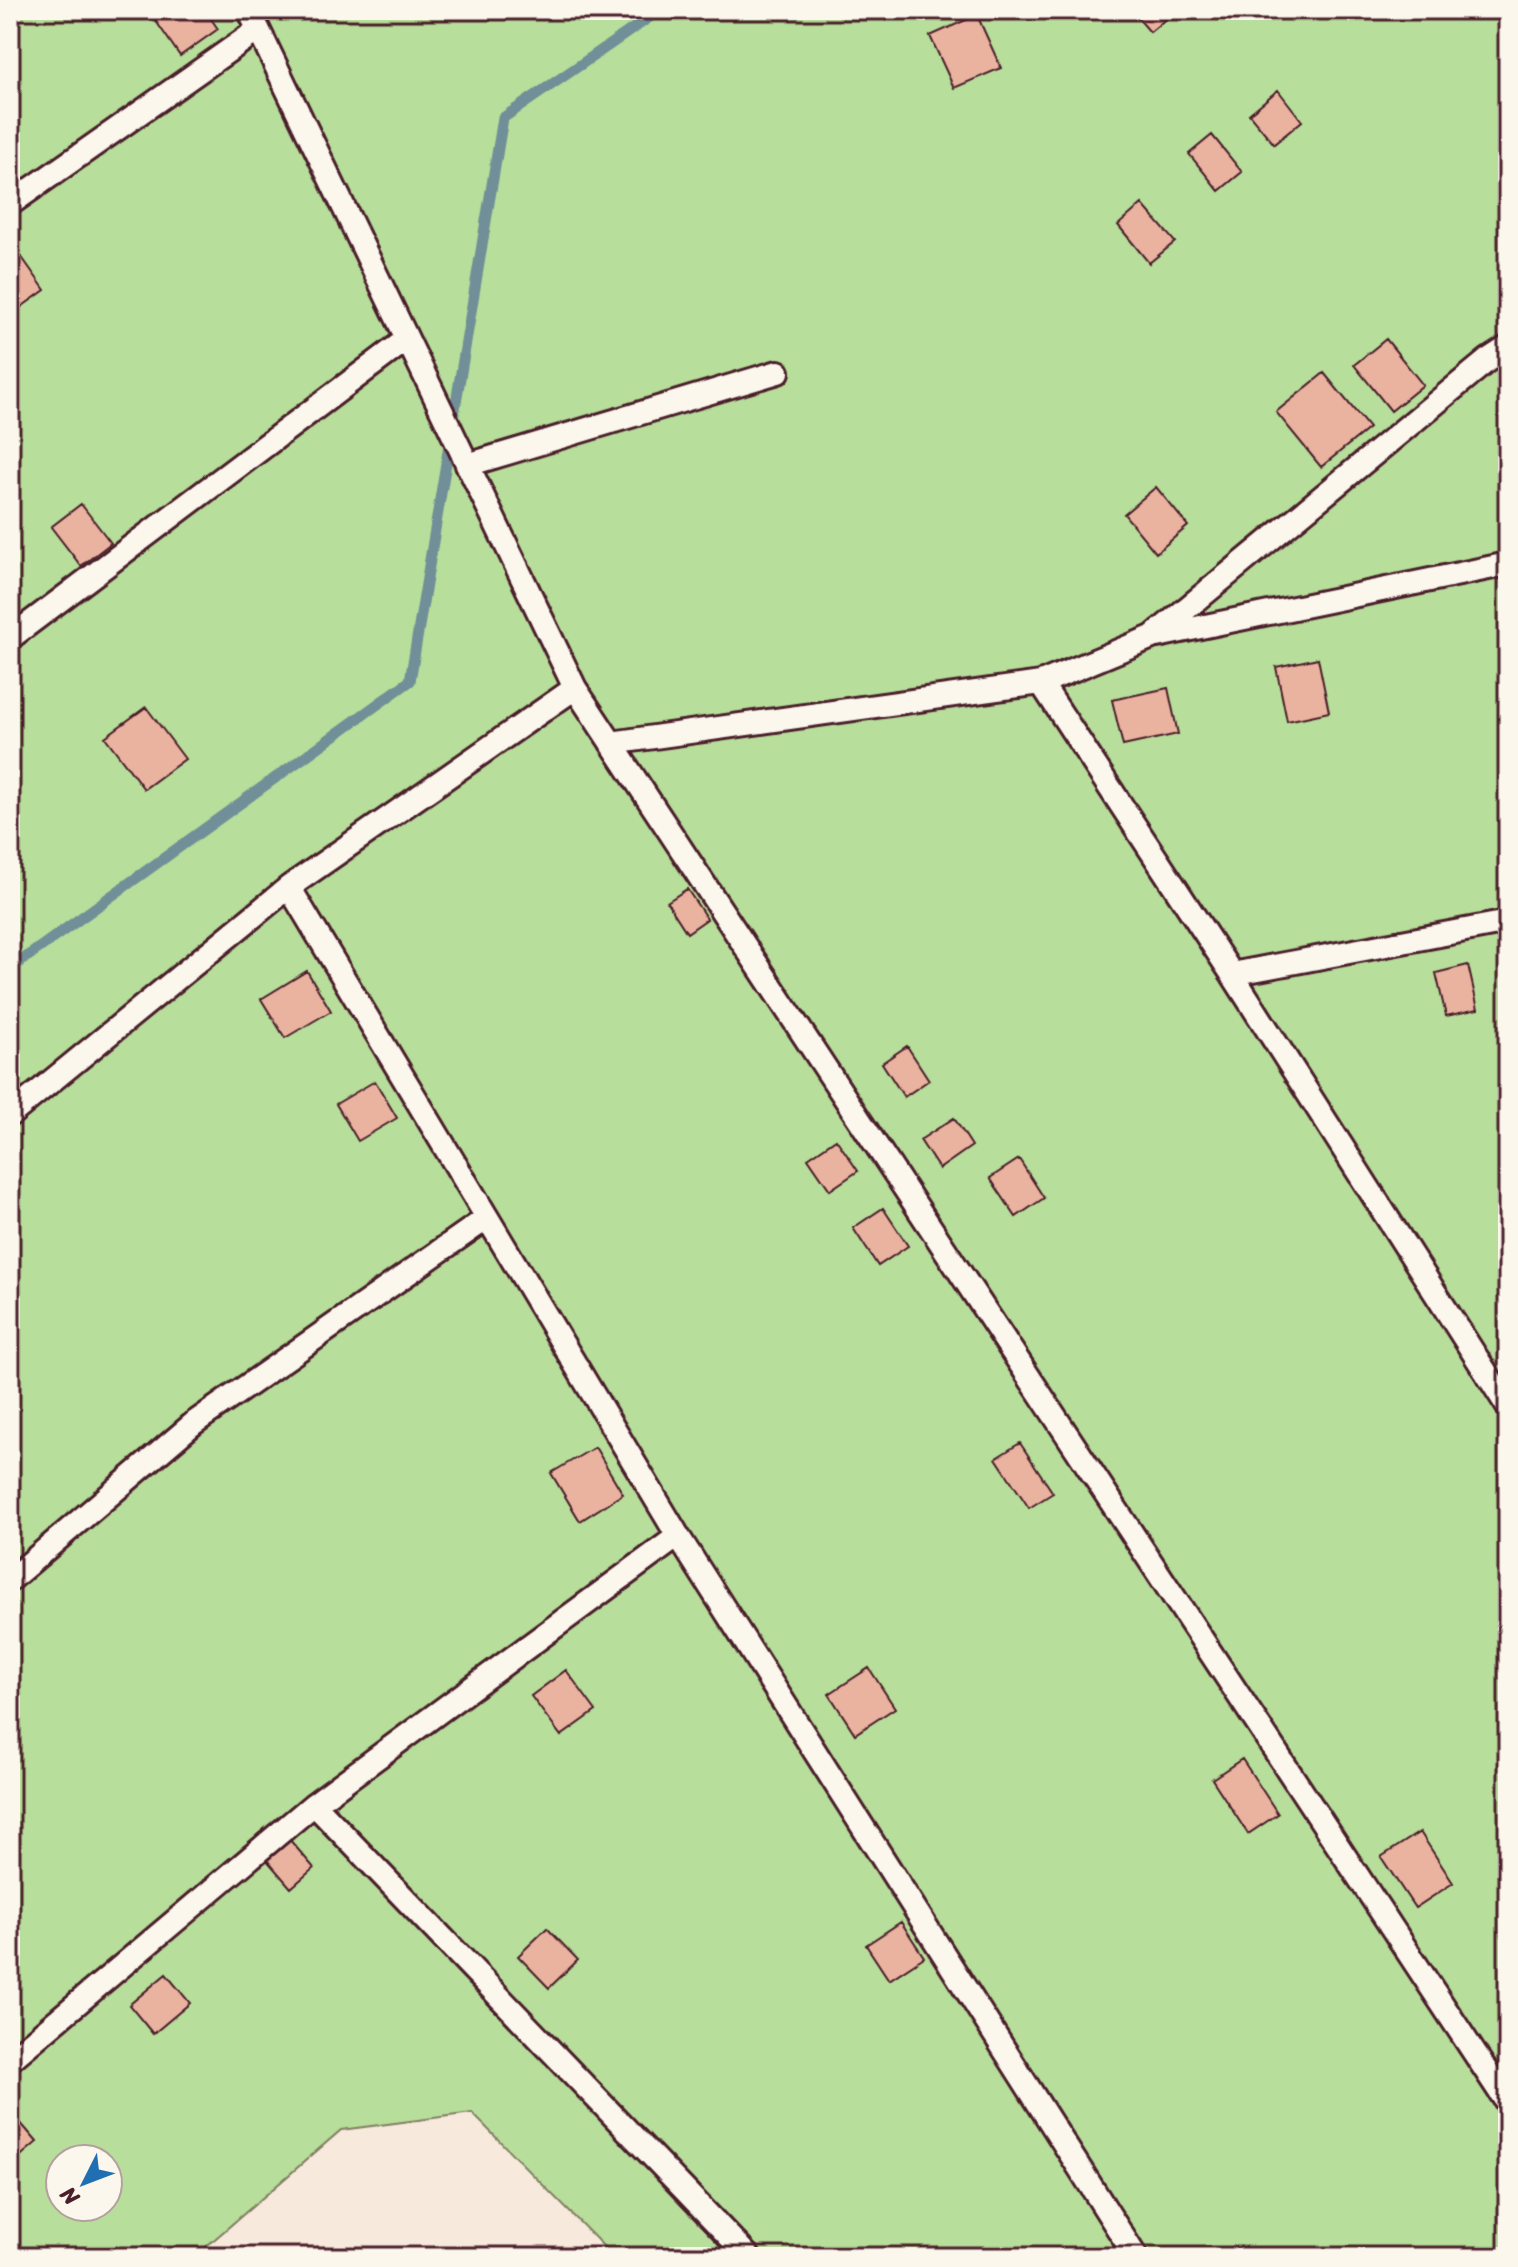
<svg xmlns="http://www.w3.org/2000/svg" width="1518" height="2267" font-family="Sriracha,sans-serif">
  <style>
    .green { fill: #b7de9a; stroke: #807e62; stroke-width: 2; fill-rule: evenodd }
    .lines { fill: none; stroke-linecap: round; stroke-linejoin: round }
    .stream { stroke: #708f98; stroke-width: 11 }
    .building { fill: #eab3a0; stroke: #4a1f2b; stroke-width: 2 }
    .service-casing { stroke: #4a1f2b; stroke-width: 28 }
    .service { stroke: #fbf7ec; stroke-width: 22 }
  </style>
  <rect width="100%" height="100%" fill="#f8e9dd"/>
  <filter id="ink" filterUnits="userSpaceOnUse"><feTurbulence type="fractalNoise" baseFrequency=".0125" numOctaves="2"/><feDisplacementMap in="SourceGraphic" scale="16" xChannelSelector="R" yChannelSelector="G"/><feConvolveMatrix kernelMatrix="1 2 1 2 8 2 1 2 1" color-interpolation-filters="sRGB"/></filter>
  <g filter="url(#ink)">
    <path class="green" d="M10 10H1508V2257H614L472 2113 341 2130 194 2257H10ZM60 2159H108V2207H60Z"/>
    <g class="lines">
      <path class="stream" d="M10 969 410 681 503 118 660 10"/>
    </g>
    <path class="building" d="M156 10H205L218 29 180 56 151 14Z
      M1131 10H1177L1150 32Z
      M977 15 1001 68 954 88 930 36Z
      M1278 90 1302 121 1274 144 1249 114Z
      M1212 135 1242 172 1219 191 1189 154Z
      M1142 204 1175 242 1149 263 1118 225Z
      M16 249 45 290 10 315V252Z
      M1386 339 1423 385 1391 411 1354 365Z
      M1324 373 1369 428 1321 467 1276 412Z
      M1156 487 1188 526 1156 553 1124 514Z
      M81 504 111 543 81 566 51 527Z
      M1318 658 1329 712 1287 721 1276 667Z
      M1168 688 1178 734 1123 746 1112 700Z
      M146 707 185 759 144 789 105 737Z
      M687 889 707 919 687 933 667 902Z
      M1468 965 1478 1009 1446 1016 1436 973Z
      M307 971 331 1011 285 1038 261 999Z
      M907 1046 929 1080 904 1097 882 1063Z
      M375 1081 397 1118 358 1141 336 1104Z
      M954 1118 972 1146 939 1169 920 1140Z
      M836 1139 858 1171 830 1190 808 1158Z
      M1019 1159 1044 1198 1016 1217 990 1178Z
      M883 1208 908 1246 878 1266 853 1228Z
      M1020 1443 1053 1493 1029 1508 996 1458Z
      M595 1447 623 1494 580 1521 551 1473Z
      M869 1668 895 1708 855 1734 829 1694Z
      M566 1670 596 1711 561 1736 531 1696Z
      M1242 1759 1278 1814 1248 1834 1212 1779Z
      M1420 1832 1453 1883 1415 1908 1381 1857Z
      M289 1839 314 1868 291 1888 266 1859Z
      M901 1922 924 1957 889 1980 866 1945Z
      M547 1928 578 1960 549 1988 518 1956Z
      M166 1974 190 2003 153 2034 129 2005Z
      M12 2113 37 2142 10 2165V2115Z"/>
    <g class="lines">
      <g class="service-casing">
        <path id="service" d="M249 10 575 688 1508 2104
          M10 204 258 30
          M467 465 778 372
          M1157 636 1508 564
          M10 638 407 339
          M1041 683 1232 974 1508 1407
          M575 688 289 887 678 1536 1136 2257
          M611 743 1041 683 1152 637 1488 360 1508 347
          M1232 974 1508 922
          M10 1115 289 887
          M10 1580 194 1423 487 1218
          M314 1804 749 2257
          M10 2060 314 1804 678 1536"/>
      </g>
      <use href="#service" class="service"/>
    </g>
  </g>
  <rect width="1518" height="2267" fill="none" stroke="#fbf7ec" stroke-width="40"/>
  <rect x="20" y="20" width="1478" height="2227" fill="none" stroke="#4a1f2b" stroke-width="3" filter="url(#ink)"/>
  <g transform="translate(84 2183) rotate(228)"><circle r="38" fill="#fbf7ec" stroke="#b4a19f" stroke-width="2"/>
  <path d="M0-6L14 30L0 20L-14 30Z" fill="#1f6fb2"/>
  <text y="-12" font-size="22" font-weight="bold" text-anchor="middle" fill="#4a1f2b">N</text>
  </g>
</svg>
